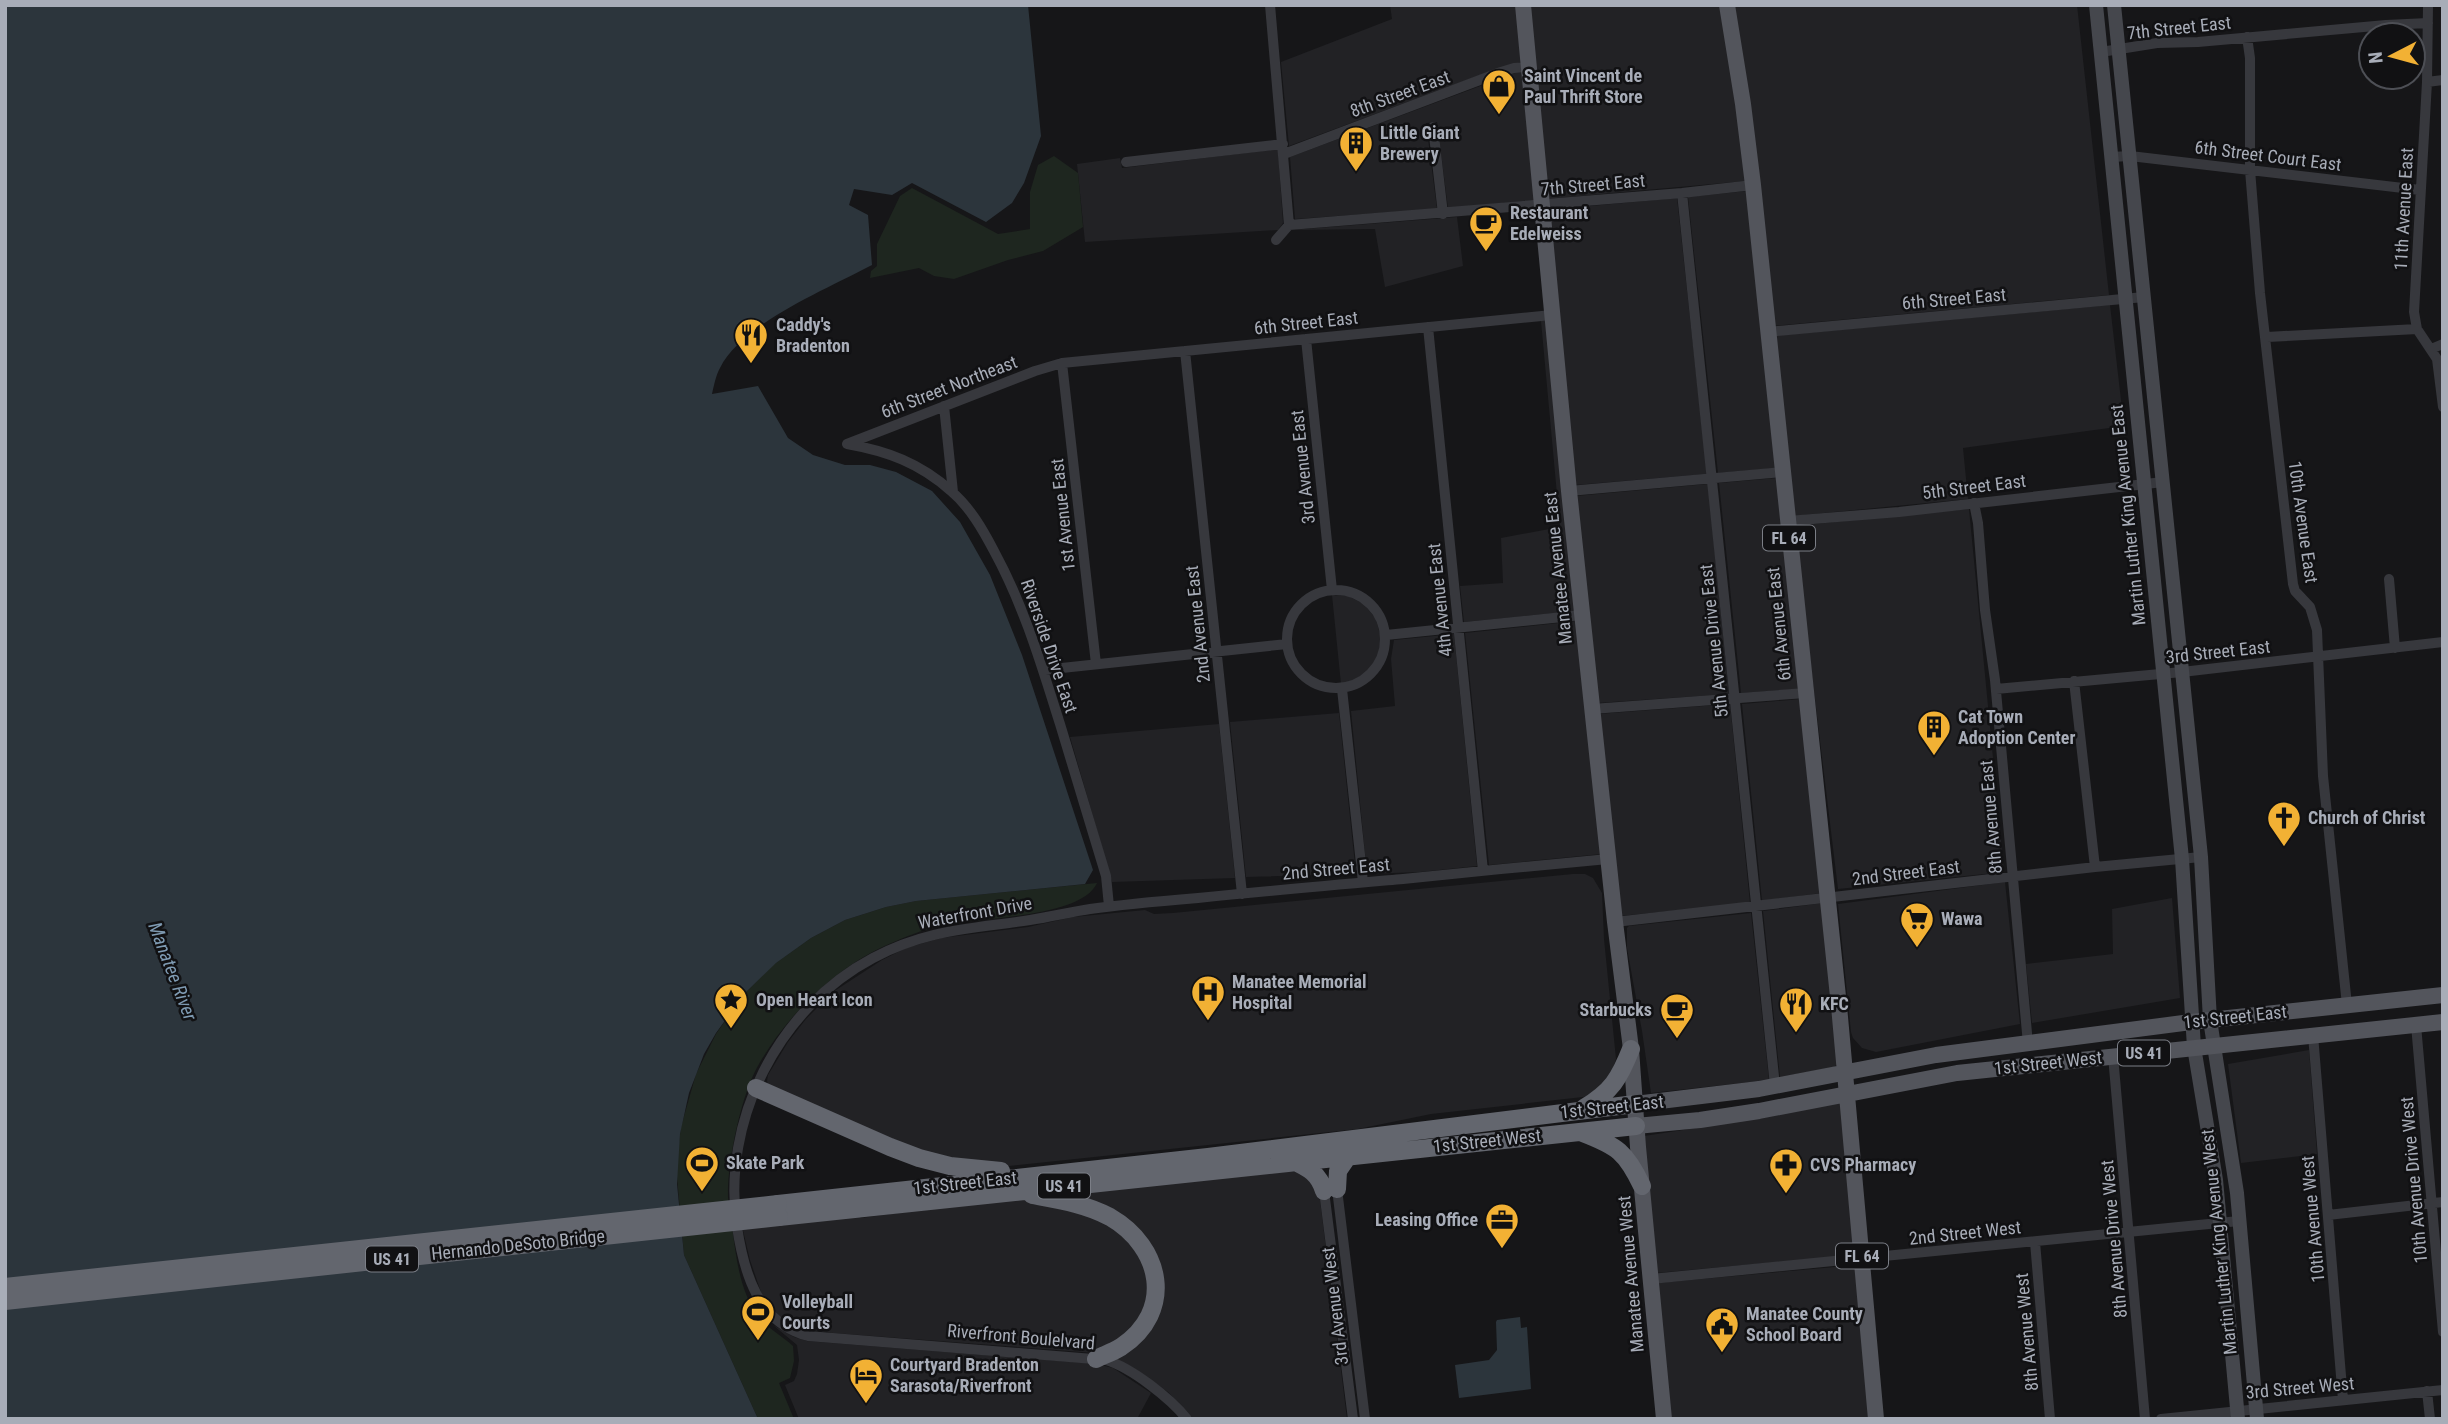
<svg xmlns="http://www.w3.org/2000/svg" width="2448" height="1424" font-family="'Roboto Condensed',sans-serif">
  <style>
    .built { fill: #222225 }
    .green { fill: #1e261f }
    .water { fill: #2c353c }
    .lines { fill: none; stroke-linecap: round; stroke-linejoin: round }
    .street { stroke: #37383d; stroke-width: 10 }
    .secondary { stroke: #45474d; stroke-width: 14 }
    .primary { stroke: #53555c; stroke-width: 16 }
    .highway { stroke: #63666e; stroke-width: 18 }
    .highway-bridge { stroke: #63666e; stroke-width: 18 }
    .labels { text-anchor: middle; stroke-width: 5; stroke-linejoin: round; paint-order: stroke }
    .shield { fill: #111113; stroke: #7b7e86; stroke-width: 2 }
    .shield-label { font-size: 16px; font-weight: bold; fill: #a8adb8 }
    .street-label { font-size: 18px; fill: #a8adb8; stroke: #111113 }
    .poi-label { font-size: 18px; font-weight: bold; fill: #a8adb8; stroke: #111113; text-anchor: start }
    .water-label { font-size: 19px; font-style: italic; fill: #7f9bb3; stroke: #111113 }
  </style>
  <rect width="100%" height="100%" fill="#161618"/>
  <path class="built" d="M1390 5H1517L1522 62 1499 68 1289 146 1281 62 1392 19Z
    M1528 5H1722L1746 181 1546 199Z
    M1733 5H2077L2109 295 1772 326Z
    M1515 73H1523L1535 200 1448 208 1437 122 1426 123 1437 209 1295 219 1290 157Z
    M1278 149 1283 223 1278 230 1085 242 1077 164 1120 158 1122 168Z
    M1747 191 1776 468 1718 473 1688 197Z
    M1677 198 1707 474 1575 485 1547 210Z
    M1457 217 1463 266 1385 287 1375 229 1292 230Z
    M2110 305 2124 426 1963 448 1968 499 1793 516 1773 336Z
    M1541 321H1547L1576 611 1464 622 1460 586 1503 583 1501 538 1560 527Z
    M1777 478 1800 689 1741 693 1719 483Z
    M1708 484 1729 694 1597 703 1576 496Z
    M1969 509 2004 872 1838 889 1794 526Z
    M1332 595 1348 596 1364 604 1376 619 1381 638 1378 656 1371 668 1355 680 1341 684Z
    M1577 621 1602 854 1489 865 1465 633Z
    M1454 634 1477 866 1420 872 1367 874 1351 711 1395 706 1391 659 1394 640Z
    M1801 699 1822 893 1762 901 1742 704Z
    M1730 704 1750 903 1620 916 1598 714Z
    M1339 713 1356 874 1246 877 1230 722Z
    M1219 724 1235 878 1112 882 1070 737Z
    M1573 874H1585L1593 878 1602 893 1604 939 1616 1059 1609 1081 1590 1095 1583 1097 1431 1114 1358 1129 1000 1167 933 1159 768 1085 767 1081 768 1075 788 1042 806 1019 833 992 882 960 906 948 941 938 1028 927 1073 917 1145 910 1154 914 1173 913Z
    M2005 882 2020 1024 1876 1052 1862 1048 1853 1038 1851 1032 1838 904Z
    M2172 898 2180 998 2032 1023 2026 964 2113 954 2112 909Z
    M1823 903 1839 1063 1834 1067 1780 1077 1763 911Z
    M1751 913 1769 1080 1651 1093 1642 1031 1627 948V928L1629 926Z
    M2309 1050 2317 1154 2241 1163 2228 1064Z
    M1841 1102 1856 1255 1656 1273 1644 1136 1761 1118Z
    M1302 1171 1319 1192 1347 1419H1194L1168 1392 1134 1368 1113 1357 1152 1321V1249L1048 1193 1190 1177Z
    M1013 1197 1066 1207 1117 1228 1148 1268V1299L1131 1332 1095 1353 833 1333 800 1328 778 1315 762 1295 750 1260 742 1226 858 1216 861 1218Z
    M1857 1265 1870 1419H1670L1657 1283Z
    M773 1325 794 1337 807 1341 1097 1364 1113 1368 1151 1393 1137 1419H799L785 1385 794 1381 797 1374 799 1360 797 1345Z"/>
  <path class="green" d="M1054 156 1078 173 1083 227 1043 251 1008 260 954 279 934 276 919 268 870 278 871 271 877 266V244L900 196 912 188 998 234 1030 229V192L1038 165Z
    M1097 883C1081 919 974 917 939 926 922 930 905 937 889 944 837 966 787 1015 759 1064 741 1094 727 1163 728 1197 729 1209 732 1222 733 1234 737 1263 741 1295 760 1318 770 1330 782 1336 793 1346L794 1361 790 1378 779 1383 794 1419H758L684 1255 676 1166 681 1127 696 1074 716 1034 743 995 773 965 811 938 845 920 886 907 916 901Z"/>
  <path class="water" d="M5 5H1028L1041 136 1024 183 1012 203 986 222 912 183 892 195 854 189 849 205 868 215 872 265C829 288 741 324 720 368 716 375 714 385 712 394L758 386 788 438 813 455 845 465H870L896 472 932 491 960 522 990 575 1022 655 1093 870 1085 884 916 901 886 907 845 920 811 938 776 963 745 993 716 1033 704 1054 689 1093 680 1134 677 1184 684 1255 758 1419H5Z
    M1520 1317 1521 1328 1527 1327 1531 1389 1459 1398 1455 1365 1489 1360 1497 1350 1496 1322 1497 1320Z"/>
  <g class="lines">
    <path class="street" d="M1270 5 1289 225
      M2428 5 2427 82 2414 312 2417 329 2437 359 2443 407
      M2247 37 2250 58V170L2260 293 2293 584 2295 591 2310 607 2317 630 2323 776 2347 1005
      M2101 52 2157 43 2198 42 2386 25 2428 23
      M2427 82 2443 80
      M1433 127 1443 214
      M1284 154 1501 72 1514 68 1528 67
      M2111 157 2130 156 2420 190
      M1126 162 1283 144
      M1682 193 1775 1086
      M1276 240 1289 225 1682 193 1753 185
      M1428 327 1483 871
      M1767 332 2144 297
      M2267 337 2417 329
      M1306 339 1332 590
      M2431 349 2443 344
      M1185 351 1242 894
      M1062 363 1096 664
      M944 406 953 492
      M847 444 1035 371 1062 363 1552 315
      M847 444C887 451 920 463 951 491 970 507 983 530 994 551 1024 606 1041 664 1060 724 1075 775 1091 825 1106 876L1109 906
      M1569 491 1782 472
      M1974 503 1978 523 1985 610 1995 680 2028 1044
      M1788 521 1899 512 2163 482
      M2389 579 2395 648
      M1287 639a49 49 0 1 1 98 0a49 49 0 1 1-98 0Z
      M1386 635 1582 615
      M1043 670 1287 644
      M2074 681 2095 867
      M1342 689 1363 882
      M1996 689 2182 672 2443 642
      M1592 709 1806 693
      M1615 922 2095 867 2201 857
      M2416 1025 2443 1332
      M2313 1035 2343 1400
      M2113 1056 2145 1419
      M1337 1189 1365 1419
      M1324 1191 1353 1419
      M2328 1215 2443 1202
      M2035 1242 2050 1419
      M1651 1279 2239 1221
      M2427 1391 2430 1419
      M1187 1419C1170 1398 1132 1368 1106 1360L808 1336C758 1323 744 1273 737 1227 721 1121 778 1008 873 958 927 929 972 929 1030 920 1050 917 1070 912 1090 909 1126 904 1162 901 1198 898 1266 891 1335 885 1403 879 1471 872 1540 865 1608 859
      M2161 1419 2443 1390"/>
    <path class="secondary" d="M2096 5 2182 859 2194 1047 2216 1180 2238 1419
      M2114 5 2201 857 2210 1020 2237 1193 2257 1419"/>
    <path class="primary" d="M1523 5 1569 491 1615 922 1631 1049 1638 1147 1664 1419
      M1727 5 1743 104 1753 185 1839 1006 1876 1419
      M1635 1104 1759 1089 1936 1055 2191 1022 2443 995
      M1636 1126 1700 1120 1759 1111 1957 1073 2443 1022"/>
    <path class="highway" d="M756 1088 890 1147 919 1158 950 1166 1001 1171
      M1584 1108C1612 1091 1619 1079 1631 1049
      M1583 1133C1617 1146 1626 1152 1642 1186
      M1293 1161C1309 1168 1319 1174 1324 1191
      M1337 1189 1338 1171 1349 1155
      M1032 1195C1059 1200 1086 1204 1110 1217 1162 1247 1175 1311 1121 1347 1113 1352 1104 1355 1096 1359
      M778 1204 1208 1157 1635 1104
      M779 1217 1636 1126"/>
    <path class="highway-bridge" d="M5 1287 778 1204
      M5 1301 779 1217"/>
  </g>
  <defs>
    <g id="shop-pin" transform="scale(1.75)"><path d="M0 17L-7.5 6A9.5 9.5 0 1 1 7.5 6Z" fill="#f2b134" stroke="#111113"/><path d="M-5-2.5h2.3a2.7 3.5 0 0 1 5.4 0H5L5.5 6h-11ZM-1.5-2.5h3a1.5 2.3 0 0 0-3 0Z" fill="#111"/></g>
    <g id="building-pin" transform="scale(1.75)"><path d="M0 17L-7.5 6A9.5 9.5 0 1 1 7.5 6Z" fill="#f2b134" stroke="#111113"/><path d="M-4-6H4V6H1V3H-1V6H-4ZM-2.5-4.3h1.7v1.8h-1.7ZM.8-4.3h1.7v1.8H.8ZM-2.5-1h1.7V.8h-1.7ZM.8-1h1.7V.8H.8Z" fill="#111"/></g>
    <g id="cafe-pin" transform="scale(1.75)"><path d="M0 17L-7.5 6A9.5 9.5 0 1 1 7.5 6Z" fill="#f2b134" stroke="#111113"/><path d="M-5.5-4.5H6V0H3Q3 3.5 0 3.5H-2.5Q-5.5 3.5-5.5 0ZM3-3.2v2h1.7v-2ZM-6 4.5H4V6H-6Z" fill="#111"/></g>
    <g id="restaurant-pin" transform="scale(1.75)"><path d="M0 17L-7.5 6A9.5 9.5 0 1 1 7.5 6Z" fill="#f2b134" stroke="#111113"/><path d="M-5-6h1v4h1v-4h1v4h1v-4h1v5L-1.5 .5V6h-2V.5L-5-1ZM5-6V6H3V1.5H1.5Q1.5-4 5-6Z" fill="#111"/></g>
    <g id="church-pin" transform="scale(1.75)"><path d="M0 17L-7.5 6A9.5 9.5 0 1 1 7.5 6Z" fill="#f2b134" stroke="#111113"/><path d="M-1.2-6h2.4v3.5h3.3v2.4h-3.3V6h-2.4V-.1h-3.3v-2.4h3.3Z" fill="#111"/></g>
    <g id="supermarket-pin" transform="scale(1.75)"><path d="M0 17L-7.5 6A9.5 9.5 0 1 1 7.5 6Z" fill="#f2b134" stroke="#111113"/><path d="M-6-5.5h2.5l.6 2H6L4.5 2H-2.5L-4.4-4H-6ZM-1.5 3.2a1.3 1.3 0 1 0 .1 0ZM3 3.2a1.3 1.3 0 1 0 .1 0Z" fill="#111"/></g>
    <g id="hospital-pin" transform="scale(1.75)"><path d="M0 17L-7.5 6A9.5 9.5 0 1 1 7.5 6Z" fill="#f2b134" stroke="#111113"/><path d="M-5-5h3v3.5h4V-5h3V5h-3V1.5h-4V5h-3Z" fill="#111"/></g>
    <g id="sight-pin" transform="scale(1.75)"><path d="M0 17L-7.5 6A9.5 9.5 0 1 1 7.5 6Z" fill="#f2b134" stroke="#111113"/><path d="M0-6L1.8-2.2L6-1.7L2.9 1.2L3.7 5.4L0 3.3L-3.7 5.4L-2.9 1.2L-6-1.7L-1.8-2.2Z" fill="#111"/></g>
    <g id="stadium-pin" transform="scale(1.75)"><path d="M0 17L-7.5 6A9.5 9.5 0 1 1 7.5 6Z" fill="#f2b134" stroke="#111113"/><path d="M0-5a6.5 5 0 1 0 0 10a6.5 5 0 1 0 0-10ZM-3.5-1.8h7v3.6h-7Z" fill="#111"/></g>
    <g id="pharmacy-pin" transform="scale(1.75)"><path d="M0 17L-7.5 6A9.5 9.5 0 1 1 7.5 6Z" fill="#f2b134" stroke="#111113"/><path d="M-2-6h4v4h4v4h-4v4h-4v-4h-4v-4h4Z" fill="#111"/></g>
    <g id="office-pin" transform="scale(1.75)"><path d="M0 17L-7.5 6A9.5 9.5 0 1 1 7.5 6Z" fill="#f2b134" stroke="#111113"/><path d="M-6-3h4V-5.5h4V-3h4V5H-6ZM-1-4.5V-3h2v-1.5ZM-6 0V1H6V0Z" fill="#111"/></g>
    <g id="civic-pin" transform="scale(1.75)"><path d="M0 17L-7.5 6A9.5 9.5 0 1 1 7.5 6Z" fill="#f2b134" stroke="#111113"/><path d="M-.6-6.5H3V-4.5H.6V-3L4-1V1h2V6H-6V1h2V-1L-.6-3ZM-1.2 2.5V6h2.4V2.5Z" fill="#111"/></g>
    <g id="hotel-pin" transform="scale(1.75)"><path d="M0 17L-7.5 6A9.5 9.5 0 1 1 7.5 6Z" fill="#f2b134" stroke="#111113"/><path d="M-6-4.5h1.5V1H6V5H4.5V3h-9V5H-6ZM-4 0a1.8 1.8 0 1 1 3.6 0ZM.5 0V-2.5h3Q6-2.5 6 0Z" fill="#111"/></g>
  </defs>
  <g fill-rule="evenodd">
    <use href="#shop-pin" x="1499" y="86"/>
    <use href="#building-pin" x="1356" y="143"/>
    <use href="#cafe-pin" x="1486" y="223"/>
    <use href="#restaurant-pin" x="751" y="335"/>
    <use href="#building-pin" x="1934" y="727"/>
    <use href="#church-pin" x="2284" y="818"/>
    <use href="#supermarket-pin" x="1917" y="919"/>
    <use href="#hospital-pin" x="1208" y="992"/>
    <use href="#sight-pin" x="731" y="1000"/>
    <use href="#restaurant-pin" x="1796" y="1004"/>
    <use href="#cafe-pin" x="1677" y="1010"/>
    <use href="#stadium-pin" x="702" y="1163"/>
    <use href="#pharmacy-pin" x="1786" y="1165"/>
    <use href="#office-pin" x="1502" y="1220"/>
    <use href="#stadium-pin" x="758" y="1312"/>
    <use href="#civic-pin" x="1722" y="1324"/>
    <use href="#hotel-pin" x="866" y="1375"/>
  </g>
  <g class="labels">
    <g class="shield">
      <rect x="1763" y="525.5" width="52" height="25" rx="5"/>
      <rect x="2118" y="1040.5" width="52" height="25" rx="5"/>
      <rect x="1038" y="1173.5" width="52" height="25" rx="5"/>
      <rect x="1836" y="1243.5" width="52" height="25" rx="5"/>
      <rect x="366" y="1246.5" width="52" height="25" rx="5"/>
    </g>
    <g class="shield-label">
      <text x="1789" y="544">FL 64</text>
      <text x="2144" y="1059">US 41</text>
      <text x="1064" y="1192">US 41</text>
      <text x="1862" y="1262">FL 64</text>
      <text x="392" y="1265">US 41</text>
    </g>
    <g class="street-label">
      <text transform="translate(2179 28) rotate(-6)" y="6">7th Street East</text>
      <text transform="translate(1400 94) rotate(-20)" y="6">8th Street East</text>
      <text transform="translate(2268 156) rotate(7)" y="6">6th Street Court East</text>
      <text transform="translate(1593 185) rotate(-5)" y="6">7th Street East</text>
      <text transform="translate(2404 209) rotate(-87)" y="6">11th Avenue East</text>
      <text transform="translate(1954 299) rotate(-5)" y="6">6th Street East</text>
      <text transform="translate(1306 323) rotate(-6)" y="6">6th Street East</text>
      <text transform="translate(949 387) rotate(-21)" y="6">6th Street Northeast</text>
      <text transform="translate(1303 467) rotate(-96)" y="6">3rd Avenue East</text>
      <text transform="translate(1974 487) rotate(-7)" y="6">5th Street East</text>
      <text transform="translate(1063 515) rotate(-96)" y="6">1st Avenue East</text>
      <text transform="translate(2128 515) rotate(-96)" y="6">Martin Luther King Avenue East</text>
      <text transform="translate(2303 522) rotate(82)" y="6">10th Avenue East</text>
      <text transform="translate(1558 568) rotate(-96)" y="6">Manatee Avenue East</text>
      <text transform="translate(1440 600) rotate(-96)" y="6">4th Avenue East</text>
      <text transform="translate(1198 624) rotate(-96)" y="6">2nd Avenue East</text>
      <text transform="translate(1779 624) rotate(-96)" y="6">6th Avenue East</text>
      <text transform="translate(1714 641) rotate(-96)" y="6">5th Avenue Drive East</text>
      <text transform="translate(1049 646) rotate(71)" y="6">Riverside Drive East</text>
      <text transform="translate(2218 652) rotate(-6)" y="6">3rd Street East</text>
      <text transform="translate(1991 817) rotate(-95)" y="6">8th Avenue East</text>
      <text transform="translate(1336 869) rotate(-5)" y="6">2nd Street East</text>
      <text transform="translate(1906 873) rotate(-7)" y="6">2nd Street East</text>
      <text transform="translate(975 913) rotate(-10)" y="6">Waterfront Drive</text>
      <text transform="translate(2235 1017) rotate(-6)" y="6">1st Street East</text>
      <text transform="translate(2048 1063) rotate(-6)" y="6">1st Street West</text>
      <text transform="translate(1612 1107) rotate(-6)" y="6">1st Street East</text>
      <text transform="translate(1487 1141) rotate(-6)" y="6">1st Street West</text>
      <text transform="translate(2414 1180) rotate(-95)" y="6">10th Avenue Drive West</text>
      <text transform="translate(965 1183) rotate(-6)" y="6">1st Street East</text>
      <text transform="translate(2313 1219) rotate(-95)" y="6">10th Avenue West</text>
      <text transform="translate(1965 1233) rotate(-6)" y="6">2nd Street West</text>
      <text transform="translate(2114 1239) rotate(-95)" y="6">8th Avenue Drive West</text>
      <text transform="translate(2219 1242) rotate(-96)" y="6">Martin Luther King Avenue West</text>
      <text transform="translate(518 1245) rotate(-6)" y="6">Hernando DeSoto Bridge</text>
      <text transform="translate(1631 1274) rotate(-95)" y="6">Manatee Avenue West</text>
      <text transform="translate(1335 1306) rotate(-97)" y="6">3rd Avenue West</text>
      <text transform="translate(2027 1332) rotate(-95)" y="6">8th Avenue West</text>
      <text transform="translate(1021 1337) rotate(5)" y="6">Riverfront Boulelvard</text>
      <text transform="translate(2300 1388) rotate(-5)" y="6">3rd Street West</text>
    </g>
    <g class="poi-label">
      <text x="1524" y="82">Saint Vincent de<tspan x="1524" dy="21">Paul Thrift Store</tspan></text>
      <text x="1380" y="139">Little Giant<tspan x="1380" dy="21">Brewery</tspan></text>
      <text x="1510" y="219">Restaurant<tspan x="1510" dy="21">Edelweiss</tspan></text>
      <text x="776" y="331">Caddy's<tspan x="776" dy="21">Bradenton</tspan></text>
      <text x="1958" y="723">Cat Town<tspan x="1958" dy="21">Adoption Center</tspan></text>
      <text x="2308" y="824">Church of Christ</text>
      <text x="1941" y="925">Wawa</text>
      <text x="1232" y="988">Manatee Memorial<tspan x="1232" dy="21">Hospital</tspan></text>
      <text x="756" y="1006">Open Heart Icon</text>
      <text x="1820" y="1010">KFC</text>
      <text x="1652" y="1016" text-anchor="end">Starbucks</text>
      <text x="726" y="1169">Skate Park</text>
      <text x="1810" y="1171">CVS Pharmacy</text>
      <text x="1478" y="1226" text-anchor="end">Leasing Office</text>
      <text x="782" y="1308">Volleyball<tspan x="782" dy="21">Courts</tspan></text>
      <text x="1746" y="1320">Manatee County<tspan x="1746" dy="21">School Board</tspan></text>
      <text x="890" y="1371">Courtyard Bradenton<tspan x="890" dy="21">Sarasota/Riverfront</tspan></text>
    </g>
    <g class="water-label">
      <text transform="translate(173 971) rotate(69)" y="7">Manatee River</text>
    </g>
  </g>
  <rect width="2448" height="1424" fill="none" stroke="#a8adb8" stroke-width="14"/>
  <g transform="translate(2392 56) rotate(264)"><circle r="33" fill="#111113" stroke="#4d4f55" stroke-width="2"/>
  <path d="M0-5L12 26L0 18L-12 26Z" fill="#f2b134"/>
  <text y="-10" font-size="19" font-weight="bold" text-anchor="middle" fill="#a8adb8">N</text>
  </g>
</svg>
